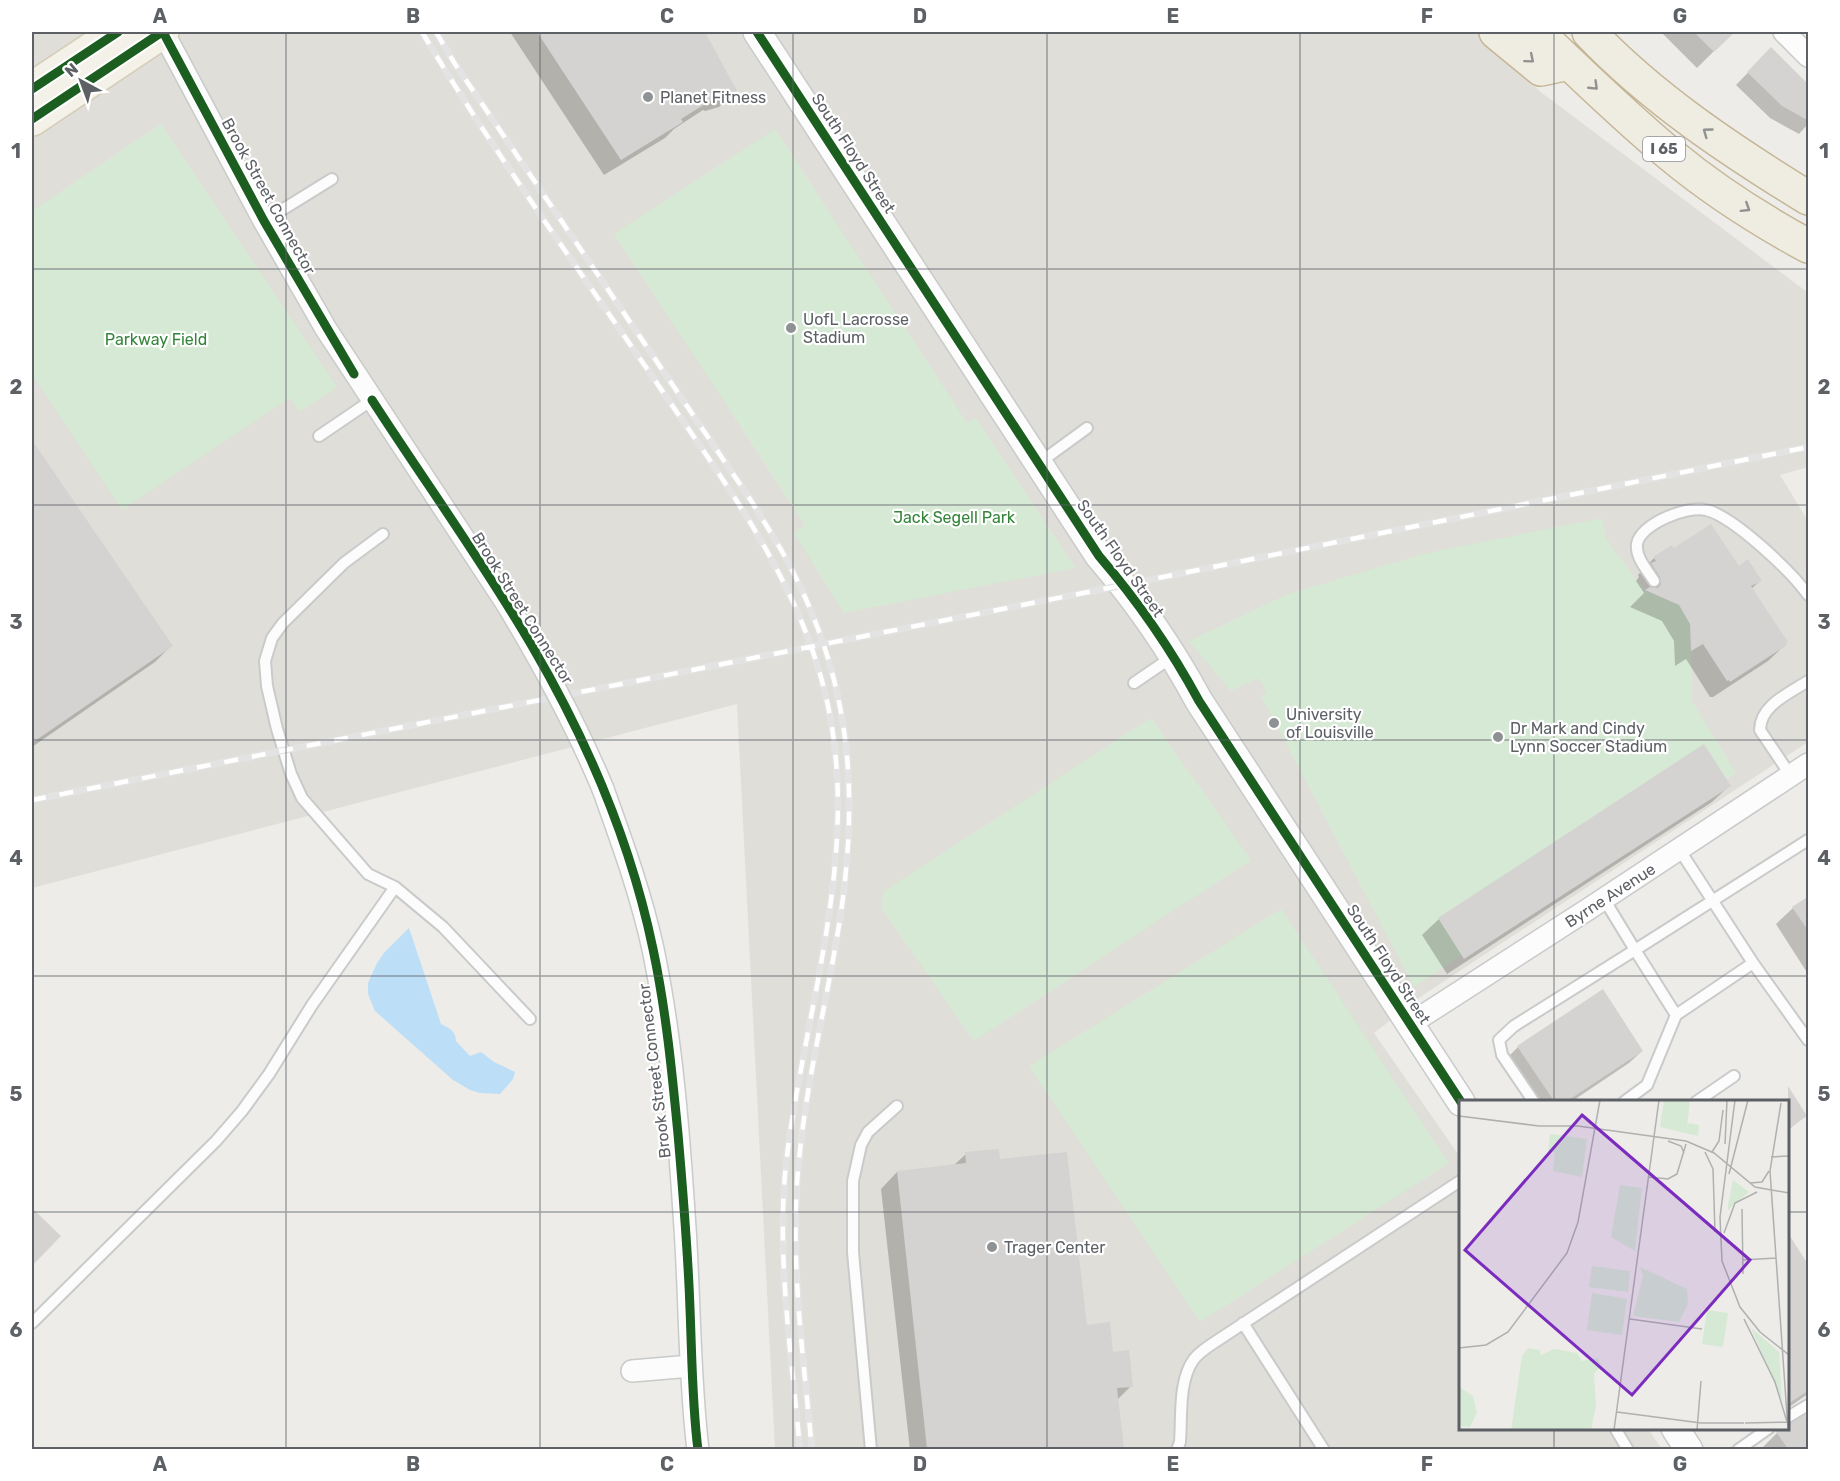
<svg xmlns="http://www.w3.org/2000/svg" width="1840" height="1481" font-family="Rubik,sans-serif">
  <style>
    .education { fill: #e0ded8 }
    .green { fill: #d6e9d4 }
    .water { fill: #bddef7 }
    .shadow { fill: #0003 }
    .building { fill: #d4d3d1 }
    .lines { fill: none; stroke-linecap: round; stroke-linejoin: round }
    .service-casing { stroke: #c9caca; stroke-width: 14 }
    .minor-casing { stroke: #c9caca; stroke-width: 24 }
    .tertiary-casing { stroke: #c9caca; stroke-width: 30 }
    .primary-casing { stroke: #d4ccb6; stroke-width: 36 }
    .motorway-casing { stroke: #c5b695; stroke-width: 36 }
    .service { stroke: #fcfcfc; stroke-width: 10 }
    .minor { stroke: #fcfcfc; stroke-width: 21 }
    .tertiary { stroke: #fcfcfc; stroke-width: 27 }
    .primary { stroke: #f3f1e8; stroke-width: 33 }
    .motorway { stroke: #efece2; stroke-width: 33 }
    .rail-casing { stroke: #e3e3e3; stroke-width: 7 }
    .rail { stroke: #fff; stroke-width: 4.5; stroke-dasharray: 14; stroke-linecap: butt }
    .minor-bridge-casing { stroke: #c9caca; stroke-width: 24; stroke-linecap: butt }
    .minor-bridge { stroke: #fcfcfc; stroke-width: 21 }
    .cycleway-casing { stroke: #fff; stroke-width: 13 }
    .cycleway { stroke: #1b5e20; stroke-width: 9 }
    .oneway { stroke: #909291 }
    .grid { fill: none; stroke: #5d6166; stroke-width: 1.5; stroke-opacity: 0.55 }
    .poi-dot { fill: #8f9294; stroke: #fff; stroke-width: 2 }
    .labels { text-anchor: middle; stroke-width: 4.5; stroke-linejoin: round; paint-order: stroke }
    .shield { fill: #fff; stroke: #8e9094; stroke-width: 1.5 }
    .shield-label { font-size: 15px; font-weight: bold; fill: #5d6166 }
    .poi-label { font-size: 16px; fill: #5d6166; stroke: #fff; text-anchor: start }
    .street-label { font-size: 16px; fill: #5d6166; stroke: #fff }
    .park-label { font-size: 16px; fill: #36843b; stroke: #fff }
    .inset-road { fill: none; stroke: #afb0b0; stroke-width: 1.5 }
    .view { fill: #7b2cbf; fill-opacity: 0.15; stroke: #7b2cbf; stroke-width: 3 }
    .inset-edge { fill: none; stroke: #5d6166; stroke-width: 3 }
    .neatline { fill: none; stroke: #5d6166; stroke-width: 2 }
    .grid-label { font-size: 20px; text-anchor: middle; font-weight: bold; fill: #5d6166 }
  </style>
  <rect width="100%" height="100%" fill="#edece8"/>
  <path class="education" d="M32 32H1477L1542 93 1803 289 1808 292V467L1780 475 1808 521V742L1423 995 1374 1033 1460 1157V1428L1648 1429 1662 1449H775L737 704 32 888Z"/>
  <path class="green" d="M161 124 337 387 300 412 290 398 122 510 34 377 32 378V211Z
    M775 129 967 423 976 418 1075 568 844 613 794 533 805 525 614 234Z
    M1602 518 1606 539 1645 591 1690 609 1692 701 1736 773 1414 987 1261 696 1267 692 1258 678 1231 691 1189 641 1288 594 1427 553Z
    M1151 718 1251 860 974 1041 882 909 883 892Z
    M1281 909 1449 1163 1200 1322 1029 1066Z"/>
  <path class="water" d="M409 928 441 1024C449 1028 456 1031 456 1041L470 1056 481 1052 494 1062 515 1072 513 1079 500 1094 480 1093 470 1090 453 1080 375 1011 368 994V983L377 963 384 953Z"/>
  <path class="shadow" d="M510 32H703L735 91 719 107 705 111 703 110 674 129 665 138 604 175Z
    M1661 32H1733L1697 68Z
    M1771 49 1806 84 1808 83V124L1799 134 1770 118 1736 85Z
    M38 452 171 646 155 662 32 747V456Z
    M1654 558 1739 568 1760 581 1751 589 1785 645 1768 661 1713 697H1710L1686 659 1675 666 1674 641 1662 621 1630 607 1644 593 1636 581 1639 577 1638 575Z
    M1703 746 1729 786 1712 802 1447 974 1422 935 1439 919Z
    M1808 898V974L1776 924 1793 908Z
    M1518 1047 1642 1051 1629 1063 1571 1102H1534L1506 1059Z
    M1795 1100 1805 1116 1788 1130V1105Z
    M966 1154 999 1161 1085 1327 1112 1353 1131 1386 1117 1400 1122 1450H910L881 1189 897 1172 953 1166Z
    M32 1210 59 1236 32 1264Z
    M1788 1245 1808 1268V1394L1788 1408Z
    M1807 1416 1808 1450H1760L1777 1433Z"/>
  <path class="building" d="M537 32H705L737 91 722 95 721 94 681 119 683 122 621 160Z
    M1694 32H1735L1714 52Z
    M1771 47 1809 85V121L1782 106 1747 72Z
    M32 440 173 646 32 743Z
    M1711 524 1739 566 1748 559 1762 581 1751 586 1788 642 1786 643 1787 645 1730 682 1729 680 1727 681 1703 644 1691 651 1690 624 1679 605 1645 590 1650 587 1658 588 1661 584 1660 577 1651 563 1656 561 1653 557 1672 545 1674 548Z
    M1704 744 1731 786 1464 959 1438 918Z
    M1809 896V932L1792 907Z
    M1603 989 1643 1051 1567 1101H1554L1517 1046Z
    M1788 1086 1807 1116 1788 1129Z
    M999 1149 1000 1159 1067 1152 1087 1325 1110 1322 1113 1352 1129 1350 1133 1387 1117 1388 1124 1449H927L897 1171 966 1163 965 1152Z
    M32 1208 61 1236 32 1266Z
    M1788 1233 1809 1266V1390L1788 1404Z
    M1809 1413V1449H1788L1776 1432 1781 1428H1788V1424Z"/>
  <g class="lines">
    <g class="service-casing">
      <path id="service" d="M264 221 332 179
        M319 436 372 400
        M1039 463 1087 428
        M383 534 344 563 283 623 272 638 265 661 267 686 277 729 291 774 302 798 368 874 395 887 443 927 530 1019
        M1654 581C1648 571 1635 557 1637 544 1640 524 1688 505 1706 510 1733 516 1792 572 1808 595
        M1134 683 1172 657
        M1791 776 1760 730C1760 705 1790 693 1808 681
        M1679 849 1753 963 1808 1040
        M1604 899 1635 950 1808 840
        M1676 1015 1753 963
        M1534 1102 1502 1055 1499 1040 1514 1026 1635 950 1676 1015 1647 1085 1624 1102
        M1696 1102 1734 1076
        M32 1323 216 1141 242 1111 269 1074 312 1005 395 887
        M1243 1323 1324 1450
        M1788 1417 1808 1405
        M1615 1428 1628 1450
        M871 1450 853 1252V1181L861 1145 868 1132 897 1106
        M1177 1450 1180 1442C1182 1417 1178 1381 1194 1359 1199 1353 1206 1348 1212 1344L1460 1181
        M1738 1450 1769 1428"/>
    </g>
    <g class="minor-casing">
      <path id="minor" d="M163 32 264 221 326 329 507 604
        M1784 32 1808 56
        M603 789C622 842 641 894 653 949 672 1040 679 1135 685 1228 690 1302 689 1376 698 1450
        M1410 1024 1590 908 1808 764
        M632 1371 691 1366"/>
    </g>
    <g class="tertiary-casing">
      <path id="tertiary" d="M757 32 1099 556C1136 599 1172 651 1199 701L1461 1102
        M1675 1428 1689 1450"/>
    </g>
    <g class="primary-casing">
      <path id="primary" d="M32 89 118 32
        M32 119 162 32"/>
    </g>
    <g class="motorway-casing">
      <path id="motorway" d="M1496 32 1541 69 1569 63
        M1537 32C1581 74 1624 116 1671 155 1712 189 1762 221 1808 246
        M1589 32C1653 99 1730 150 1808 198"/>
    </g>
    <use href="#service" class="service"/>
    <use href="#minor" class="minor"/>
    <use href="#tertiary" class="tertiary"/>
    <use href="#primary" class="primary"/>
    <use href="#motorway" class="motorway"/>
    <g class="rail-casing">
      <path id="rail" d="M422 32C493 151 575 264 654 379 731 492 817 602 834 742 852 882 802 1026 786 1164 776 1257 792 1357 800 1450
        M436 32 455 64 750 499C764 522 780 546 792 570 851 685 859 793 840 919 828 996 808 1073 800 1151 788 1250 803 1351 812 1450
        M32 800 1124 585 1808 447"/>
    </g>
    <use href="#rail" class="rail"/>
    <g class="minor-bridge-casing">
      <path id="minor-bridge" d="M507 604C543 664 576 724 603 789"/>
    </g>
    <use href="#minor-bridge" class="minor-bridge"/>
    <g class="cycleway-casing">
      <path id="cycleway" d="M163 32 264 221 354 374
        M757 32 1099 556C1136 599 1172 651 1199 701L1461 1102
        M32 89 118 32
        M32 119 162 32
        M372 400C425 482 483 562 532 646 587 740 631 843 653 949 666 1010 672 1072 678 1134 683 1192 688 1250 690 1309 692 1356 692 1403 698 1450"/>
    </g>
    <use href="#cycleway" class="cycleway"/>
  </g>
  <defs><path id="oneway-chevron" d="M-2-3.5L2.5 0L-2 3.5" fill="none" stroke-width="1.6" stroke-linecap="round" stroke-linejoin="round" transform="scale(1.5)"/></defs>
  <g class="oneway">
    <use href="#oneway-chevron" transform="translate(1530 59) rotate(40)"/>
    <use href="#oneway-chevron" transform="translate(1594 86) rotate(44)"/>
    <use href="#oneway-chevron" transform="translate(1707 132) rotate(-144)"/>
    <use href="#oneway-chevron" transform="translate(1746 208) rotate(32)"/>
  </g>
  <path class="grid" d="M286 32V1450M540 32V1450M793 32V1450M1047 32V1450M1300 32V1450M1554 32V1102M32 269H1808M32 505H1808M32 740H1808M32 976H1808M32 1212H1460M1788 1212H1808M1554 1428V1450"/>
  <g class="poi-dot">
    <circle cx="648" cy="97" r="6"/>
    <circle cx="791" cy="328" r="6"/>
    <circle cx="1274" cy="723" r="6"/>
    <circle cx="1498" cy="737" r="6"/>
    <circle cx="992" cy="1247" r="6"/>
  </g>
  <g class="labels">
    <rect class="shield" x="1643" y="137" width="42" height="24" rx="4.5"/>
    <g class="shield-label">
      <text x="1664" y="154">I 65</text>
    </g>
    <g class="poi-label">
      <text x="660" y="103">Planet Fitness</text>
      <text x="803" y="325">UofL Lacrosse<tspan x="803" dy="18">Stadium</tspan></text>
      <text x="1286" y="720">University<tspan x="1286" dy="18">of Louisville</tspan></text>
      <text x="1510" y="734">Dr Mark and Cindy<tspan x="1510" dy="18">Lynn Soccer Stadium</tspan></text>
      <text x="1004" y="1253">Trager Center</text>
    </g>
    <g class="street-label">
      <text transform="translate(854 153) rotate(57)" y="6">South Floyd Street</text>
      <text transform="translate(269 196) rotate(61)" y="6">Brook Street Connector</text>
      <text transform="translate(1121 558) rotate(55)" y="6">South Floyd Street</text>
      <text transform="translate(523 608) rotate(58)" y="6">Brook Street Connector</text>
      <text transform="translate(1610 895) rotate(-33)" y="6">Byrne Avenue</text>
      <text transform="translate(1389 964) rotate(57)" y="6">South Floyd Street</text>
      <text transform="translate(654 1071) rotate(-97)" y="6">Brook Street Connector</text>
    </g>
    <g class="park-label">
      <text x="156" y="345">Parkway Field</text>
      <text x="954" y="523">Jack Segell Park</text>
    </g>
  </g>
  <g transform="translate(1459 1100)">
    <rect width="330" height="330" fill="#edece8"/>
    <path d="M205 0H231L228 28 230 23 240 25 239 36 201 27ZM91 34 128 39 123 77 94 71 96 52 89 51ZM274 80 290 92 269 110V105ZM161 85 183 88 176 151 152 137ZM133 166 171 171 169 192 130 187ZM181 167 228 189 229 204 220 222 174 216 184 176ZM133 193 168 199 163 235 128 230ZM248 210 269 213 264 247 243 244ZM292 228 320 252 323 301ZM69 248 81 250 82 255 95 249 118 253 123 261 139 258 142 266 135 274 137 306 132 330H52L63 256ZM0 287 14 296 18 313 11 327 0 326Z" fill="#d6e9d4"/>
    <path class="inset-road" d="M276 0 261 117 263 161 281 207 301 232 330 255M322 3 311 71 329 330M0 16 80 26H119L227 41 255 53 296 87 330 93M209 41 222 46 225 53M266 44 268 0M246 52 254 69 256 132M253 52 260 41 264 10M312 57 330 56M270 74 289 0M190 77 209 79 218 74 227 44M291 83 303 82 310 71M283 109 284 174M265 133 276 103 298 92M283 160 317 158M171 219 243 229M285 219 316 282 328 322M0 248 27 245 49 232 108 153 119 122 141 0M158 312 242 323H285M286 323 328 322M155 330 200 0M238 330 242 281"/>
    <path class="view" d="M123 15 291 160 173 295 6 150Z"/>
    <rect width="330" height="330" class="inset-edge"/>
  </g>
  <rect width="1840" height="1481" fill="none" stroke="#ffffff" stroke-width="66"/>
  <g transform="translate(81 81) rotate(319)" stroke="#ffffff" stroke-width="4.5" paint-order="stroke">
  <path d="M0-4.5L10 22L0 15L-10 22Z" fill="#5d6166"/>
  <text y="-9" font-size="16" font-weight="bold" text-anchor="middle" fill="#5d6166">N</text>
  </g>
  <rect x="33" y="33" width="1774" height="1415" class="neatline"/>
  <g class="grid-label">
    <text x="160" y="23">A</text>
    <text x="413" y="23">B</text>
    <text x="667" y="23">C</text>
    <text x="920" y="23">D</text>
    <text x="1173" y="23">E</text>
    <text x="1427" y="23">F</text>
    <text x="1680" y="23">G</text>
    <text x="16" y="158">1</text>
    <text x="1824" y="158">1</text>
    <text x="16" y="394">2</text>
    <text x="1824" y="394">2</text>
    <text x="16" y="629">3</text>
    <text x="1824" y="629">3</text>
    <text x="16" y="865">4</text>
    <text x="1824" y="865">4</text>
    <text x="16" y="1101">5</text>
    <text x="1824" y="1101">5</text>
    <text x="16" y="1337">6</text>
    <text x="1824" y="1337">6</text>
    <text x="160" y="1471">A</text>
    <text x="413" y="1471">B</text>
    <text x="667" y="1471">C</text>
    <text x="920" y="1471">D</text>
    <text x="1173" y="1471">E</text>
    <text x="1427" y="1471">F</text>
    <text x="1680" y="1471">G</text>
  </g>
</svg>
